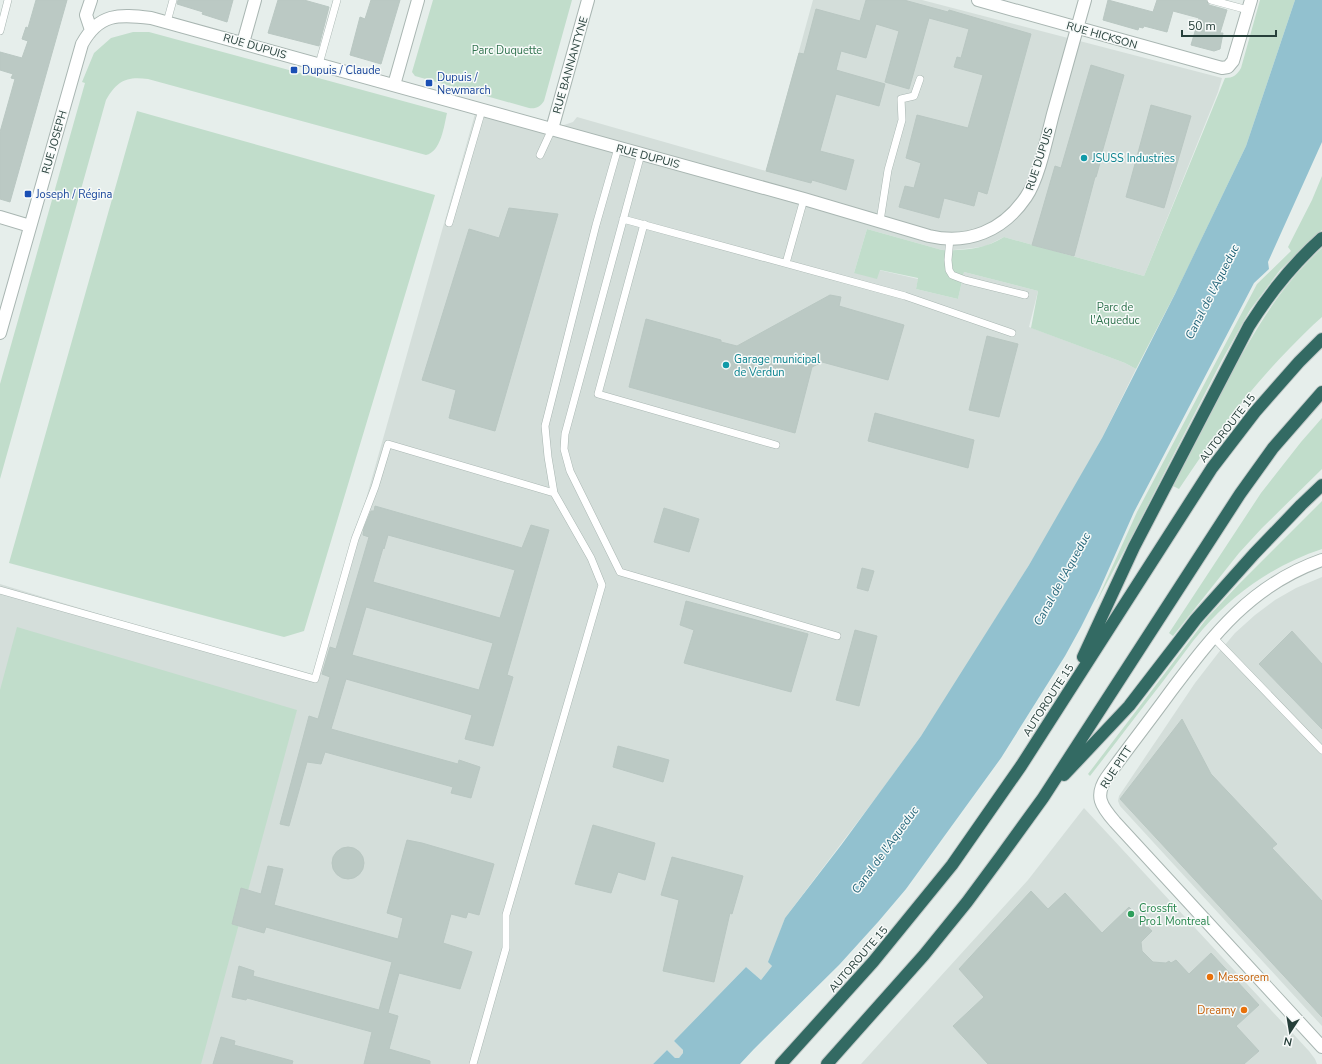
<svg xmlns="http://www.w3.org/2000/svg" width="1322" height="1064" font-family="'Nunito Sans',sans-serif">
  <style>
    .built { fill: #d4deda }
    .green { fill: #c1ddcb }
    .water { fill: #92c1cf }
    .building { fill: #bbc9c4; stroke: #b9c7c2; fill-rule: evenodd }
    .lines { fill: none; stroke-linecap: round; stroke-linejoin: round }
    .service-casing { stroke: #a9b6b2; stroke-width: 8 }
    .minor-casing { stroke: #a9b6b2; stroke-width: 14 }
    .tertiary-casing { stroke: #a9b6b2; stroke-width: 14 }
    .motorway-casing { stroke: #c2c9c8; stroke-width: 14 }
    .service { stroke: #fff; stroke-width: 7 }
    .minor { stroke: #fff; stroke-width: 12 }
    .tertiary { stroke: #fff; stroke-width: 12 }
    .motorway { stroke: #336a63; stroke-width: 12 }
    .transit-dot { fill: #1a4fb4; stroke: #f7faf9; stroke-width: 1.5 }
    .culture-dot { fill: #0f9aa8; stroke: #f7faf9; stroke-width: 1.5 }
    .leisure-dot { fill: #2e9e5b; stroke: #f7faf9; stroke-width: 1.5 }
    .food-dot { fill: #e8710a; stroke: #f7faf9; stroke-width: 1.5 }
    .labels { text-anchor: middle; stroke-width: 3; stroke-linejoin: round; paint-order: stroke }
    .street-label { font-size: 11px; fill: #263f3a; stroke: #f7faf9 }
    .park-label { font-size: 11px; fill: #327450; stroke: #f7faf9 }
    .transit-label { font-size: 11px; fill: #164399; stroke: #f7faf9; text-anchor: start }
    .culture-label { font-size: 11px; fill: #0d838f; stroke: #f7faf9; text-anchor: start }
    .leisure-label { font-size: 11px; fill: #27864d; stroke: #f7faf9; text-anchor: start }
    .food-label { font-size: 11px; fill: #c56008; stroke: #f7faf9; text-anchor: start }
    .water-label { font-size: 12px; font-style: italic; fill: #226479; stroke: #f7faf9 }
  </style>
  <rect width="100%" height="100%" fill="#e6eeeb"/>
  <path class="built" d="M813 0H922L1222 78 1218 92 1144 276 1004 237 986 246 973 248 954 250H942L867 229 854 273 879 270 918 279 916 289 958 299 964 272 1038 291 1029 327 1125 363 1136 369 1102 438 1059 515 1029 565 955 684 921 736 881 791 785 918 769 962 772 966 761 980 746 967 674 1041 683 1050V1053L679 1058H675L667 1050 653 1064H0V584L315 679 475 114 552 129 573 122 577 117 766 171Z
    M1322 577V1026L1120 806 1118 801 1119 796 1195 683 1219 652 1235 633 1255 615 1275 600 1296 588Z
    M1084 808 1309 1051 1315 1059 1317 1064H861L1028 880Z"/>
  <path class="green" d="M433 0H572L544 101C540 107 536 109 529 108L415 76 412 72Z
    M1260 0H1295L1246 146 1179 286 1136 369 1125 363 1031 328 1038 291 964 272 958 299 916 289 918 278 880 270 877 279 854 273 867 229 942 250C963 251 985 249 1004 237L1144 276 1225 78C1233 78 1237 75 1241 68Z
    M133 32H149L447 113C444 126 441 152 426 155L148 79C126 76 117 81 106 100L0 479V384L85 83 82 82 94 53 111 38Z
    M137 111 435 195 304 631 284 637 9 563Z
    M1322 176V230L1280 270 1250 310 1222 360 1133 534 1096 603 1137 512 1257 284 1291 251 1288 247 1312 200Z
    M1322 248V317C1310 327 1300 338 1289 349 1247 392 1212 439 1179 489L1173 486C1191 452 1209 418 1226 384 1253 333 1279 287 1322 248Z
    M1322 418V469L1262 528 1239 553 1173 636 1169 633 1261 493 1301 442Z
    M1322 501V549C1276 564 1234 593 1203 629 1189 645 1177 663 1164 680 1139 712 1115 744 1090 776L1088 774 1207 618 1239 584Z
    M17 627 297 710 201 1064H0V690Z"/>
  <path class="water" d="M1295 0H1322V142L1268 262 1269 269 1254 283 1134 512 1099 591 1081 627 1065 656 1001 758 906 889 878 922 839 965 754 1049 740 1064H653L667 1050 675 1058H679L683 1053V1050L674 1041 746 967 761 980 772 966 768 962 785 918 842 844 921 736 1029 565 1102 438 1175 294 1246 146Z"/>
  <path class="building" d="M36 0H67L10 202 0 199V132L15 79 11 78 13 74 0 70V52L22 58 28 41 22 39 26 27 28 28Z
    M178 0H233L227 22 202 14 203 12 177 4Z
    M278 0H304L329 7 319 46 268 33Z
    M371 0H400L381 64 350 55 360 17 365 19Z
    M866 0H904L948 12 949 10 1031 34 987 194 978 191 974 206 944 198 939 218 899 207 905 186 914 188 921 163 906 158 917 115 968 128 983 75 954 67 957 57 961 58 969 29 929 18 909 89 885 82 899 31 876 24 866 58 841 51 836 70 885 84 879 106 836 94 820 151 854 160 846 190 812 180 811 183 766 171 799 53 804 54 816 9 860 21Z
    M1108 0 1153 12 1157 0H1206L1209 5 1227 10 1220 33H1223L1220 49 1214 51 1191 45 1199 18 1173 11 1167 32 1144 26 1143 28 1139 27 1138 30 1103 20Z
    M1091 65 1124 75 1099 163H1100L1096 177H1095L1074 256 1032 245 1055 166 1061 168Z
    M1151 105 1191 116 1164 208 1126 197Z
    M509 208 558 214 495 431 449 418 456 390 422 380 469 229 499 238Z
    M830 295 841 297 839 306 904 325 888 380 822 362 812 367 795 433 629 387 646 319 721 340V342L737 346Z
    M987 336 1018 344 999 417 969 410Z
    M875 413 974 440 968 468 868 441Z
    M375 506 522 548 531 525 549 530 507 675 513 677 493 746 465 739 472 715 346 679 331 729 458 764 459 760 480 767 471 798 451 793 453 787 325 752 321 764 307 762 289 826 280 824 309 716 318 719 330 677 322 674 330 647 336 649 369 537 363 535 364 528 371 511H374ZM388 535 515 570 500 618 373 582 383 548 384 549ZM366 607 493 643 479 690 352 655Z
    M664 508 699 519 689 552 654 542Z
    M862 568 874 571 868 591 857 588Z
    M686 601 808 634 791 692 684 663 694 630 680 625Z
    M855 630 877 636 859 706 836 700Z
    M1292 631 1322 664V729L1259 664Z
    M1182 719 1211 774 1277 844 1272 848 1322 901V1017L1120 799Z
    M618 746 669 760 663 782 613 767Z
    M593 825 655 843 645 880 618 872 611 893 575 884Z
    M407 840 422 843 494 864 479 915 468 912 466 918 451 914 443 943 472 952 460 989 399 973 388 1013 398 1016 389 1049 430 1061V1064H364L372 1032 247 998 246 1000 232 997 239 966 254 971 253 976 379 1010 392 962 266 927 264 933 232 924 241 888 261 894 268 866 283 869 274 905 398 939 403 918 387 913Z
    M332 863a16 16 0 1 1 32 0a16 16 0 1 1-32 0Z
    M672 857 743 876 732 914 730 913 714 982 663 971 679 900 661 895Z
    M1031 891 1048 909 1065 893 1102 933 1129 907 1152 931 1141 942 1142 951 1153 962 1166 963 1169 961 1171 963 1176 960 1189 974 1211 953 1259 1005 1236 1026 1259 1051 1244 1064H988L953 1026 984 997 959 969Z
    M221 1037 235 1041 234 1045 293 1061 292 1064H213Z"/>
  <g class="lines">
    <g class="service-casing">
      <path id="service" d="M1211 0 1248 10
        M167 22 173 0
        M0 31 8 0
        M319 64 337 0
        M641 154 565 434 564 449 570 471 620 572 837 636
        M540 155 552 129
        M623 219 905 296 1012 333
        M880 221 888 170 902 120 901 99 914 96 920 79
        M449 223 482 110
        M644 224 598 394 776 445
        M950 238 948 260 949 270 952 275 965 280 1025 295
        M786 263 804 199
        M554 493 548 457 545 426 596 225 618 148
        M0 590 315 679 355 539 375 487 388 444 554 493 591 558 602 585 506 915V948L473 1064
        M1213 637 1322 750"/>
    </g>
    <g class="minor-casing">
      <path id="minor" d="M91 0 86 15 91 30
        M978 0 1222 68 1228 67 1233 61 1251 0
        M243 43 255 0
        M394 85 418 0
        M0 217 30 226
        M0 333 82 44C99 13 119 14 151 18L804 199 929 236C968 245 1003 231 1026 197 1039 178 1047 137 1053 114 1064 76 1074 38 1085 0
        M1322 560C1251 585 1214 634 1171 691 1150 720 1128 748 1107 777 1094 796 1101 806 1115 822L1322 1047"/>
    </g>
    <g class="tertiary-casing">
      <path id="tertiary" d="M552 129 588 0"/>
    </g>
    <g class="motorway-casing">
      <path id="motorway" d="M1083 657 1134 547 1249 326C1269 294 1293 264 1322 238
        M1064 775 1129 706 1196 619 1254 554 1301 505 1322 485
        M781 1064 873 962 952 865 1021 766 1212 468 1255 412 1299 362 1322 339
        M827 1064 924 955 967 902 1001 856 1043 798 1240 494 1273 448 1322 392"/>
    </g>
    <use href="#service" class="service"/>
    <use href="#minor" class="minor"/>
    <use href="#tertiary" class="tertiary"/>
    <use href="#motorway" class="motorway"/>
  </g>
  <g class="transit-dot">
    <rect x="290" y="66" width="8" height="8" rx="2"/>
    <rect x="425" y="79" width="8" height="8" rx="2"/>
    <rect x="24" y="190" width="8" height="8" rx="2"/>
  </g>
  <g class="culture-dot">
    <circle cx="1084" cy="158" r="4"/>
    <circle cx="726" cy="365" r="4"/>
  </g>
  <circle class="leisure-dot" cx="1131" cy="914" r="4"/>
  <g class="food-dot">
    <circle cx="1210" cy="977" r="4"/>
    <circle cx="1244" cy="1010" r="4"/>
  </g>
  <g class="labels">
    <g class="street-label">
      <text transform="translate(1102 35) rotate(16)" y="4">RUE HICKSON</text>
      <text transform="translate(255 46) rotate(16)" y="4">RUE DUPUIS</text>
      <text transform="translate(570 65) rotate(-74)" y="4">RUE BANNANTYNE</text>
      <text transform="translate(54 142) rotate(-74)" y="4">RUE JOSEPH</text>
      <text transform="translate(648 156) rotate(15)" y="4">RUE DUPUIS</text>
      <text transform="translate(1039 159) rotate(-72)" y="4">RUE DUPUIS</text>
      <text transform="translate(1227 428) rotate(-52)" y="4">AUTOROUTE 15</text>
      <text transform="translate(1048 700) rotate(-57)" y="4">AUTOROUTE 15</text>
      <text transform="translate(1116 767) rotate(-57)" y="4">RUE PITT</text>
      <text transform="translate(858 959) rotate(-49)" y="4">AUTOROUTE 15</text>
    </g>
    <g class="park-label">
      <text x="507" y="54">Parc Duquette</text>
      <text x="1115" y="311">Parc de<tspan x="1115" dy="13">l'Aqueduc</tspan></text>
    </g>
    <g class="transit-label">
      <text x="302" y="74">Dupuis / Claude</text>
      <text x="437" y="81">Dupuis /<tspan x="437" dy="13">Newmarch</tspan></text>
      <text x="36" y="198">Joseph / Régina</text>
    </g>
    <g class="culture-label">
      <text x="1092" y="162">JSUSS Industries</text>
      <text x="734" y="363">Garage municipal<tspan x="734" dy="13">de Verdun</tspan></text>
    </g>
    <g class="leisure-label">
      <text x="1139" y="912">Crossfit<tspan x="1139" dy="13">Pro1 Montreal</tspan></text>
    </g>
    <g class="food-label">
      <text x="1218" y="981">Messorem</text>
      <text x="1236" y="1014" text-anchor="end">Dreamy</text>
    </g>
    <g class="water-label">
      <text transform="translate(1212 292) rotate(-63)" y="4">Canal de l'Aqueduc</text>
      <text transform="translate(1062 579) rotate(-61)" y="4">Canal de l'Aqueduc</text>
      <text transform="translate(885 850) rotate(-54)" y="4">Canal de l'Aqueduc</text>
    </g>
  </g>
  <g transform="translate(1290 1032) rotate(192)" stroke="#f7faf9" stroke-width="3" paint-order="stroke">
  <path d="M0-3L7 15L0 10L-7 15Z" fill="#263f3a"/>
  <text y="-6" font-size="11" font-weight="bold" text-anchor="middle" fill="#263f3a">N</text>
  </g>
  <path d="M1182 30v6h94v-6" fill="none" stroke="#263f3a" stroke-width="2"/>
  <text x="1188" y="30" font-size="12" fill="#263f3a" stroke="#f7faf9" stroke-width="3" paint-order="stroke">50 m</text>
</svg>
